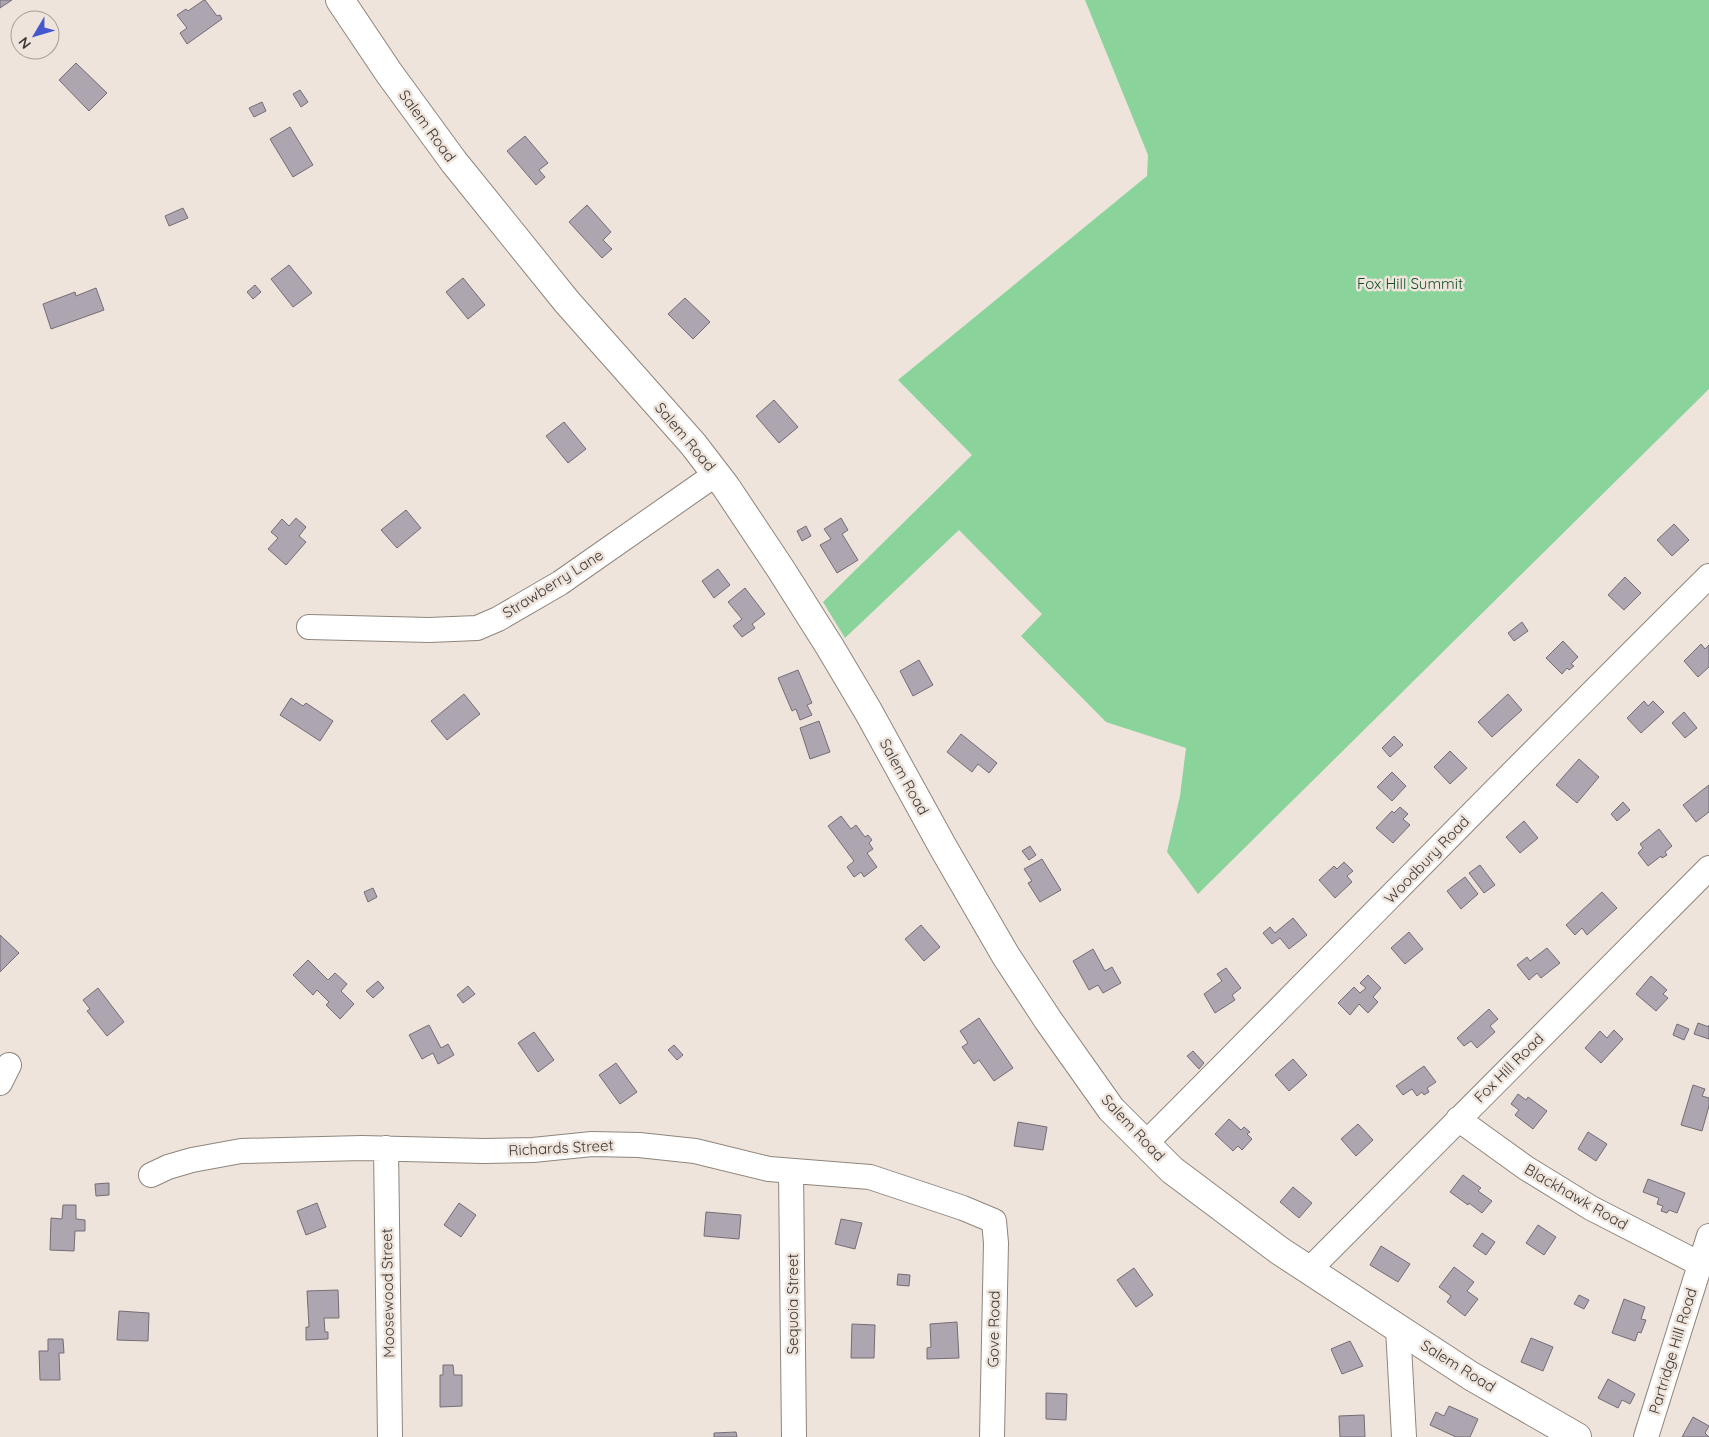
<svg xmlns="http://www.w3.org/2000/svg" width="1709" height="1437" font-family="Quicksand,sans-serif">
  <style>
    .green { fill: #8ad39b }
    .building { fill: #ada6b0; stroke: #746d76 }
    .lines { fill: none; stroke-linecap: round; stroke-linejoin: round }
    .minor-casing { stroke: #8e857d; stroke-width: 26 }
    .major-casing { stroke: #8e857d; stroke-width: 30 }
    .minor { stroke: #fff; stroke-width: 24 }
    .major { stroke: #fff; stroke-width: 28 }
    .labels { text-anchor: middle; stroke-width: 5; stroke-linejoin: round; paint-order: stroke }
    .street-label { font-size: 15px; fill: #3c3835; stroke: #eee4db }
    .park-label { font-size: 15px; fill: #0f4f27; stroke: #eee4db }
  </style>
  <rect width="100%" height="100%" fill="#eee4db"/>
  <path class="green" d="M1085 0H1709V389L1198 894 1167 852 1180 796 1186 748 1106 722 1021 636 1042 614 959 530 845 638 823 602 972 455 898 380 1147 176 1148 155Z"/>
  <path class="building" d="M0 0H12L0 8Z
    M204 0H205L217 16 220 15 222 19 187 44 180 33 187 28 177 15 186 9 188 11Z
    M76 63 107 93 89 111 59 80Z
    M300 90 308 102 301 107 293 94Z
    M262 102 266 111 254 117 249 108Z
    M290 127 313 165 293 177 270 139Z
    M525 136 548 163 539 170 545 177 536 185 507 151Z
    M587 205 611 232 603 240 612 249 602 258 569 222Z
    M183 208 188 218 169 226 165 216Z
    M289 265 312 293 293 307 271 279Z
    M463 278 485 305 468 319 446 292Z
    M255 285 261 292 253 299 247 292Z
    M96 288 104 310 51 329 43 304 75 292 76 296Z
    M685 298 710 322 693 339 668 314Z
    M774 400 798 427 779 443 756 416Z
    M564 422 586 449 568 463 546 436Z
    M406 510 421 528 397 548 381 530Z
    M296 518 306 527 299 536 306 542 286 565 268 549 278 538 271 532 282 519 289 526Z
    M841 518 848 530 842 534 858 560 837 573 820 545 831 539 824 529Z
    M1674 524 1689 540 1672 556 1657 540Z
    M806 526 811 536 802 541 797 531Z
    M718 569 730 585 714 598 702 581Z
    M1625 577 1641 593 1624 610 1608 595Z
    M745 588 765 614 752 624 755 628 742 637 733 626 742 619 728 602Z
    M1522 622 1528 631 1514 641 1508 633Z
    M1563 641 1578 657 1571 664 1574 666 1569 670 1567 668 1562 674 1546 658Z
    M1701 644 1705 649 1709 645V667L1698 677 1684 661Z
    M919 660 933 685 913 696 900 671Z
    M798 670 812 703 807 705 812 715 800 720 796 709 792 711 778 678Z
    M464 694 480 714 447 740 431 721Z
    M1508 694 1522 710 1492 737 1478 722Z
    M291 698 303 706 306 703 333 721 320 741 280 715Z
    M1644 701 1648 706 1653 701 1664 712 1641 733 1627 718Z
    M1684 712 1697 728 1685 738 1672 723Z
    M819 721 830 752 810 759 800 728Z
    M961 734 997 763 989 773 978 764 972 772 947 752Z
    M1394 736 1403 745 1390 757 1382 748Z
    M1450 751 1467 768 1450 784 1434 767Z
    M1579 759 1599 777 1577 803 1556 785Z
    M1392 772 1406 786 1392 801 1377 787Z
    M1709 785V812L1696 822 1683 805Z
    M1623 802 1630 810 1617 821 1611 814Z
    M1400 807 1408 814 1403 819 1410 825 1393 843 1376 828 1392 811 1394 813Z
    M841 816 851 829 856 825 865 837 868 835 872 840 869 843 873 849 867 853 877 867 864 877 861 872 854 877 847 867 854 861 828 826Z
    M1524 821 1538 838 1520 853 1506 837Z
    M1659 829 1672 846 1665 852 1667 855 1662 858 1661 856 1648 866 1638 853 1643 848 1640 844Z
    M1030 846 1036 855 1029 860 1022 851Z
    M1042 859 1061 890 1040 902 1028 883 1032 881 1024 869Z
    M1344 862 1353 871 1347 876 1352 882 1335 898 1319 880 1334 866 1337 869Z
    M1480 865 1495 885 1484 893 1469 873Z
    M1465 877 1478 894 1461 909 1447 891Z
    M373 888 377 897 368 902 364 892Z
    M1602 892 1617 908 1587 935 1582 928 1575 935 1566 925Z
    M1293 918 1307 935 1289 949 1280 938 1272 944 1263 933 1270 927 1275 933Z
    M921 925 940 947 924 961 905 939Z
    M1409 932 1423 949 1405 964 1391 948Z
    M0 935 19 953 0 972Z
    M1547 948 1560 963 1541 978 1537 973 1529 980 1517 965 1527 957 1530 961Z
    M1093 949 1105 971 1112 967 1121 983 1103 993 1098 985 1089 990 1073 961Z
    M308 960 328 980 335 973 347 984 341 991 354 1004 340 1019 326 1005 329 1002 317 990 313 995 293 975Z
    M1226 968 1241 988 1232 995 1235 1000 1215 1013 1204 994 1222 981 1217 974Z
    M1368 975 1381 988 1373 997 1378 1002 1368 1013 1359 1004 1350 1015 1338 1003 1354 987 1360 993 1366 988 1360 983Z
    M1651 976 1667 990 1663 994 1668 998 1656 1011 1636 994Z
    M378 981 384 988 373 998 366 991Z
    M468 986 475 994 463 1003 457 995Z
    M98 988 124 1022 107 1036 87 1011 90 1009 83 1000Z
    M1489 1009 1498 1019 1490 1026 1495 1032 1477 1048 1471 1041 1464 1046 1457 1038Z
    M979 1018 1013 1068 994 1081 979 1060 974 1064 962 1047 968 1043 960 1031Z
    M1698 1023 1709 1027V1025V1039L1694 1034Z
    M1677 1024 1689 1029 1684 1040 1673 1035Z
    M429 1025 441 1048 448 1044 454 1055 438 1064 433 1053 422 1059 409 1035Z
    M1614 1030 1623 1039 1601 1063 1585 1048 1600 1031 1607 1038Z
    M534 1032 554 1060 538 1072 518 1043Z
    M674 1045 683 1055 677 1060 668 1050Z
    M1193 1051 1204 1063 1199 1069 1187 1056Z
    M1293 1059 1307 1075 1289 1091 1275 1075Z
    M616 1063 637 1092 620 1104 599 1075Z
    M1424 1066 1436 1082 1427 1088 1429 1092 1424 1095 1422 1092 1417 1096 1412 1089 1403 1095 1396 1086Z
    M1693 1085 1705 1089 1702 1096 1709 1098V1106L1702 1131 1681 1125Z
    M1518 1094 1526 1100 1528 1097 1547 1111 1533 1129 1515 1115 1519 1110 1511 1104Z
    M1229 1119 1241 1130 1244 1127 1250 1132 1247 1134 1252 1139 1242 1150 1238 1146 1233 1151 1215 1134Z
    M1018 1122 1047 1127 1043 1150 1014 1146Z
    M1358 1124 1373 1140 1356 1156 1341 1139Z
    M1588 1132 1607 1144 1596 1161 1578 1149Z
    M1463 1175 1481 1188 1478 1191 1492 1201 1482 1213 1469 1203 1468 1205 1450 1192Z
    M1648 1179 1685 1193 1677 1213 1669 1210 1667 1213 1661 1211 1663 1206 1657 1204 1659 1198 1643 1192Z
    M109 1183V1195L96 1196 95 1184Z
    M1293 1187 1312 1203 1299 1218 1280 1202Z
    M317 1203 326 1227 306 1235 297 1211Z
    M459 1203 476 1215 461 1237 444 1225Z
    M63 1205H76V1219L85 1220V1231H75L74 1251 50 1250 51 1218 62 1219Z
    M706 1212 741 1215 739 1239 704 1236Z
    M841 1219 862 1223 855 1249 835 1244Z
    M1538 1225 1556 1237 1544 1255 1526 1243Z
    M1482 1233 1495 1242 1486 1255 1473 1246Z
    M1381 1246 1410 1264 1398 1282 1370 1265Z
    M1454 1267 1474 1282 1467 1291 1478 1299 1465 1316 1447 1302 1451 1296 1439 1287Z
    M1134 1268 1153 1295 1136 1307 1117 1280Z
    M898 1274 910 1275 909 1286 897 1285Z
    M338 1290 339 1318H324L325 1332H328V1339L306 1340V1327H309L307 1291Z
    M1579 1295 1589 1300 1584 1309 1574 1304Z
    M1624 1299 1645 1307 1641 1319 1646 1320 1641 1333 1638 1332 1635 1341 1612 1333Z
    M119 1311 149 1313 148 1341 117 1340Z
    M957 1322 959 1358 927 1359V1348L931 1347 930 1324Z
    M852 1324 875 1325 874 1358H851Z
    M1531 1338 1553 1347 1543 1371 1521 1362Z
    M48 1339H63L64 1353H59L60 1380H40L39 1351H48Z
    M1350 1341 1363 1366 1342 1374 1331 1349Z
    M443 1365H453L454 1375H462V1406L440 1407V1375H443Z
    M1608 1379 1635 1394 1630 1404 1622 1400 1618 1408 1598 1398Z
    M1046 1393 1067 1394 1066 1420 1046 1419Z
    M1449 1406 1478 1419 1470 1437H1456L1430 1425 1436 1412 1444 1416Z
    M1364 1415 1365 1437H1340L1339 1416Z
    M1693 1417 1709 1426 1705 1433 1709 1437H1682Z
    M736 1432 737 1437H714V1433Z"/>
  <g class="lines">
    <g class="minor-casing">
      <path id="minor" d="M309 627 429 630 477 628 498 619 560 583 716 474
        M0 1083 9 1065
        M1458 1119 1526 1168 1591 1208 1700 1264
        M1145 1144C1334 955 1519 764 1709 576
        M386 1148 390 1437
        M791 1171 794 1437
        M151 1175 168 1167 192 1160 241 1151 362 1148 484 1151 533 1150 592 1144 639 1145 695 1151 769 1169 870 1177 963 1208 994 1221 996 1243 992 1437
        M1309 1270 1709 868
        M1398 1328 1404 1437
        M1646 1437 1709 1236"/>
    </g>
    <g class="major-casing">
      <path id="major" d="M340 0 389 73 454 162 567 302 693 444 726 487 780 568 830 647 868 711 944 849 1006 956 1048 1020 1111 1109 1172 1170 1280 1251 1471 1376 1577 1437"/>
    </g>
    <use href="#minor" class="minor"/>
    <use href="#major" class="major"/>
  </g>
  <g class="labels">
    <g class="street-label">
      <text transform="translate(427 126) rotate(54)" y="5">Salem Road</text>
      <text transform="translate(685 437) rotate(50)" y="5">Salem Road</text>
      <text transform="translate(553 584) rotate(-32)" y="5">Strawberry Lane</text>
      <text transform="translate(904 777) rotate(61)" y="5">Salem Road</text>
      <text transform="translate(1427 860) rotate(-46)" y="5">Woodbury Road</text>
      <text transform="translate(1509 1068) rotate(-45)" y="5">Fox Hill Road</text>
      <text transform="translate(1133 1128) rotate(47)" y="5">Salem Road</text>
      <text transform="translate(561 1148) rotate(-3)" y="5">Richards Street</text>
      <text transform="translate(1576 1197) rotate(30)" y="5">Blackhawk Road</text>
      <text transform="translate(388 1293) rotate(-91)" y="5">Moosewood Street</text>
      <text transform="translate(793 1304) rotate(-90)" y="5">Sequoia Street</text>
      <text transform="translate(994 1329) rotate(-89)" y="5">Gove Road</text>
      <text transform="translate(1673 1351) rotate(-73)" y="5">Partridge Hill Road</text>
      <text transform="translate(1458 1366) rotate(32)" y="5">Salem Road</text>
    </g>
    <g class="park-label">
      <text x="1410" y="289">Fox Hill Summit</text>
    </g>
  </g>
  <g transform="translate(35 35) rotate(232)"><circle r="24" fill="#eee4db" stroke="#a79f99"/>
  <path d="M0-4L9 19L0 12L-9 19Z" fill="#4658cd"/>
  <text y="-8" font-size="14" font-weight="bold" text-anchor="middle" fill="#3c3835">N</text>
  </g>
</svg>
